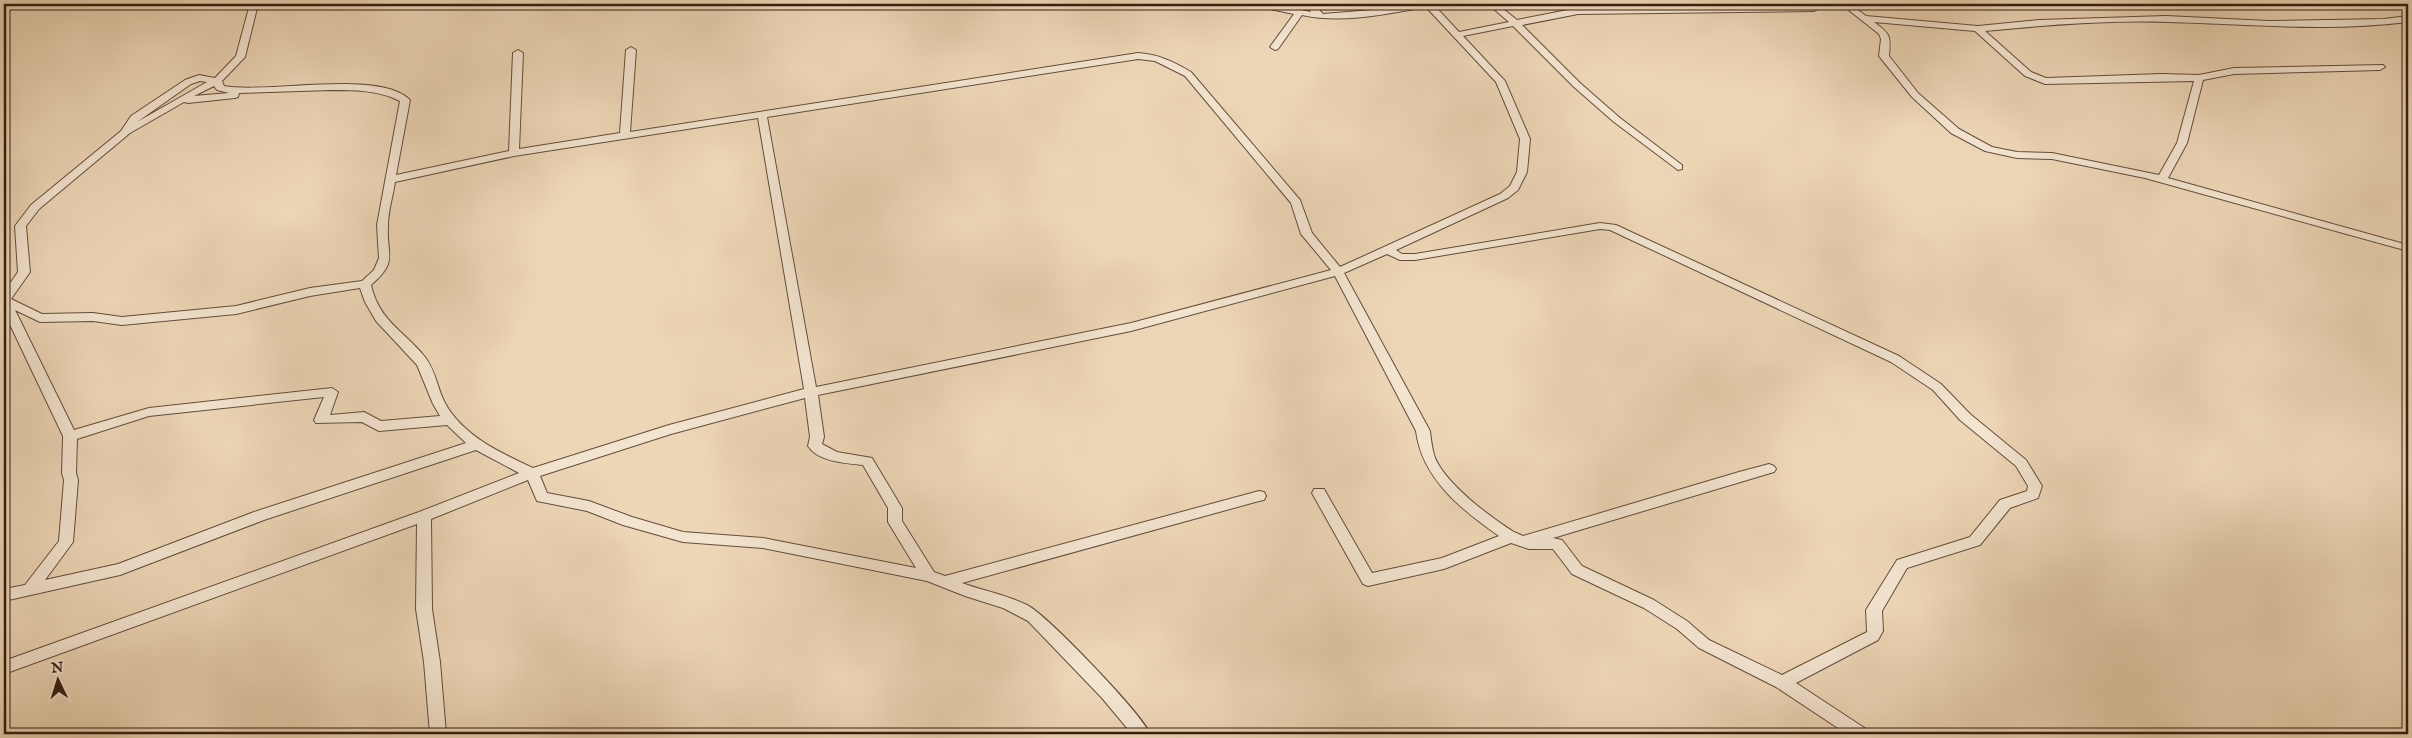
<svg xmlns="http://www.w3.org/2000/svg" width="2412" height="738" font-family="'IM FELL English',serif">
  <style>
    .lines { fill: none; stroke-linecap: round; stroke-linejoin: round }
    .minor-casing { stroke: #634d3a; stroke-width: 2 }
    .minor { fill: #f3e4d0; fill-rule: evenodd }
  </style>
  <rect width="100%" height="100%" fill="#edd6b6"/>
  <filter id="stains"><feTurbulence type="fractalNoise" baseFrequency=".004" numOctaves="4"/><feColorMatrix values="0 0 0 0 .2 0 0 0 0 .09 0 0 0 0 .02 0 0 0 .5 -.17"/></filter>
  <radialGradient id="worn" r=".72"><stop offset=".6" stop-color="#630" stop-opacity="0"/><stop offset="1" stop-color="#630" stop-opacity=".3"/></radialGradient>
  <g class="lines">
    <g class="minor-casing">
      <path id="minor" d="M250 4H258L245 57 222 81 224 86C268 94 379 69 410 100L396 175 509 151 513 53 518 50 523 53 519 149 620 133 626 50 631 47 636 50 630 132 1138 53C1158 54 1174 62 1191 72L1300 200 1312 233 1340 267 1500 194 1510 186 1517 172 1520 139 1496 82 1426 7C1385 14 1342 24 1302 15L1278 49 1275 50 1270 47 1294 14 1256 6 1255 4H1271L1311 12 1306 4H1314L1323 14 1372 10 1413 4H1433L1459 32 1509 22 1488 4H1497L1517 20 1578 8 1816 6V10L1813 11 1578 14 1522 25 1580 83 1620 118 1682 165V169L1678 170 1614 122 1574 87 1513 26 1463 36 1505 81 1530 139 1527 172 1518 190 1508 198 1396 250 1402 254H1415L1600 223 1616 225 1899 356 1941 384 1970 414 2026 460 2042 486 2038 498 2010 508 1980 545 1907 568 1882 611 1883 631 1878 640 1796 683 1866 729 1868 734H1847L1776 687 1699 648 1677 629 1644 608 1572 574 1553 549H1529L1511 543 1444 569 1368 586 1363 584 1312 493 1314 489H1324L1372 573 1442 558 1499 536C1462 510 1422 479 1416 431L1335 276 1131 331 818 395 824 437 822 444 837 452 872 458 902 508V521L934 572 945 576 1259 491 1264 492 1266 496 1264 500 1259 501 962 583C984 591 1007 595 1027 605 1047 615 1142 714 1150 734H1132L1102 698 1028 621 1003 608 965 596 927 581 763 548 683 542 623 525 587 511 537 501 528 480 431 519 432 609 440 662 446 734H430L424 662 416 609 417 524 4 674V661L419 512 519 473 476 450 264 520 120 575 4 601V589L25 585 59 541 64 480 62 473 63 436 4 312V292L18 272 15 226 31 205 121 131 131 116 185 80 199 75 215 78 236 56ZM1138 59 1155 61 1185 76 1291 203 1301 234 1331 270 1131 323 816 387 767 117ZM200 81 207 82 137 122 191 84ZM214 86 217 90 229 93 194 96ZM331 90C355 90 378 90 400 101L377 225 379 258 374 270 362 281 310 288 236 306 122 317 93 313 42 314 11 299 30 272 26 226 39 209 130 133 184 102 188 103 235 98 238 97 239 93ZM758 118 804 389 669 425 533 468C501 453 463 436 445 403 437 388 436 371 425 357 404 331 379 321 371 285 399 261 386 256 388 225 388 211 393 196 395 182L514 156ZM1600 229 1610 230 1891 362 1933 390 1960 420 2016 466 2028 486 2027 491 2000 500 1970 537 1897 560 1866 610 1867 632 1782 675 1709 640 1687 621 1654 600 1582 566 1562 540 1553 538 1774 472 1776 469 1774 466 1769 464 1739 472 1523 536 1514 532C1490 517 1447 485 1435 458 1432 449 1431 440 1430 431L1344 273 1387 254 1400 260H1415ZM360 288 365 302 376 321 417 365 433 404 440 416 381 421 364 412 330 415 338 392 332 388 149 408 74 430 15 310 40 322 93 321 122 325 236 314 310 296ZM324 397 314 420 316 423 362 422 379 431 447 425 466 443 254 512 118 564 45 580 73 542 78 480 76 473 77 439 149 416ZM805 398 810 437 808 446C818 462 846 463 863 465L888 508V522L916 568 763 538 683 532 632 517 589 501 547 493 540 476 671 434Z
        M1841 4H1850L1866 16 1978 26 2039 20 2166 16 2269 21 2384 19 2408 16V22C2329 32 2248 24 2168 22 2108 20 2046 25 1985 31L2031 72 2046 78 2162 74 2199 75 2234 68 2383 65 2385 67 2380 70 2234 74 2203 80 2187 143 2168 178 2408 245V251L2145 178 2052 159 2017 158 1985 151 1951 133 1912 97 1879 56 1881 39 1879 34ZM1874 22 1975 31 2025 76 2045 84 2194 81 2177 143 2159 175 2052 153 2017 152 1992 147 1959 129 1918 93 1889 56C1891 35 1890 34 1874 22Z"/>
    </g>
    <use href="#minor" class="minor"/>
  </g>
  <rect width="2412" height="738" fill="none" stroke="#edd6b6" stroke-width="20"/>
  <rect x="5" y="5" width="2402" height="728" fill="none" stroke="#351f11" stroke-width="2.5"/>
  <rect x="10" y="10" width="2392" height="718" fill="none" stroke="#351f11"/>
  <g transform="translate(58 680) rotate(356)" stroke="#f3e4d0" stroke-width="4" paint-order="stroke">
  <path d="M0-4L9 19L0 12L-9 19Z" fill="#351f11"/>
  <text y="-8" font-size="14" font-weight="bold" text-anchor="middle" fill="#351f11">N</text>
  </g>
  <rect width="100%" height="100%" filter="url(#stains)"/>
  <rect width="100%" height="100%" fill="url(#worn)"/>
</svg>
